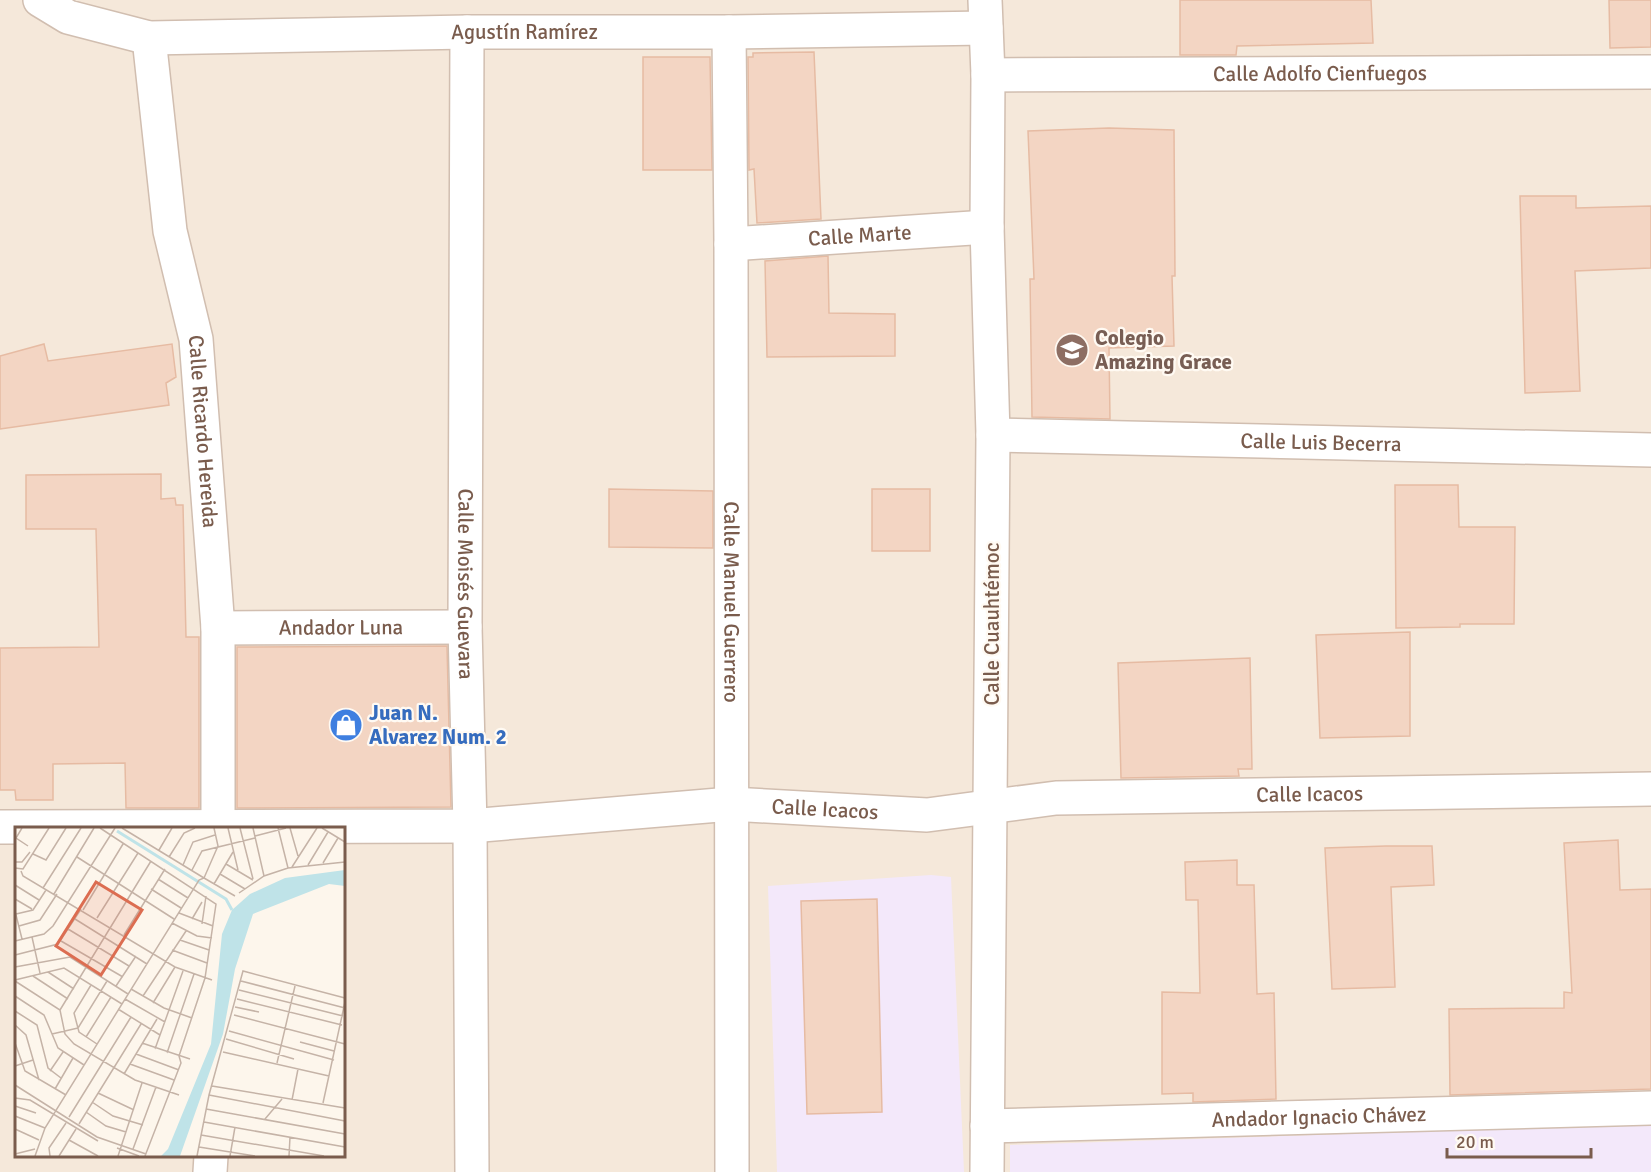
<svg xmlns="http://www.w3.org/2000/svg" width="1651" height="1172" font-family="Signika,sans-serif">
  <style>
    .residential { fill: #f5e8da; fill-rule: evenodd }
    .education { fill: #f3e8fa }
    .building { fill: #f3d5c3; stroke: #e6bba3; stroke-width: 1.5 }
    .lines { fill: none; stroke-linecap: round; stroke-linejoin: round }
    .street-casing { stroke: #d1beb0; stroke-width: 36 }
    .street { stroke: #fff; stroke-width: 33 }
    .labels { text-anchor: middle; stroke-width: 4.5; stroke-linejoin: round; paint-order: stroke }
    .street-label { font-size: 21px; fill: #7a5c4d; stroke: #fffaf3 }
    .education-label { font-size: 21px; font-weight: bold; fill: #785e54; stroke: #fffaf3; text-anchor: start }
    .shop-label { font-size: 21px; font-weight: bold; fill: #366cbe; stroke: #fffaf3; text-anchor: start }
    .inset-river { fill: none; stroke: #bfe3e8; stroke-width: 3 }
    .inset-road { fill: none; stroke: #c5b3a7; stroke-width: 1.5 }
    .view { fill: #dc6d51; fill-opacity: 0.15; stroke: #dc6d51; stroke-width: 3 }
    .inset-edge { fill: none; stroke: #7a5c4d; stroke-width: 3 }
  </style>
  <rect width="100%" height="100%" fill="#fdf6ec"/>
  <path class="residential" d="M0 0H1651V1172H0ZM16 828H344V1156H16Z"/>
  <path class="education" d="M931 875 951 877 964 1172H777L768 886Z
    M1651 1124V1172H1010V1145Z"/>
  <path class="building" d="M1180 0H1371L1373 43 1237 46 1236 55H1180Z
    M1609 0H1651V47L1610 48Z
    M814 52 821 219 757 223 754 169 749 170 748 57H753V53Z
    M643 57H710L712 170H643Z
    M1109 128 1174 130 1175 276H1172L1174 346 1109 348 1110 419 1032 417 1030 279H1034L1028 131Z
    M1520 196H1576V208L1651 206V268L1575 271 1580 391 1525 393Z
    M828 256 829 313 895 314V356L767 357 765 261Z
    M44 344 48 361 172 344 176 377 166 383 169 405 0 429V356Z
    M161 474V499L175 498 176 505H183L186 637H199V808H126L125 763 53 764V800H16L15 790H0V648L99 647 96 529H26V475Z
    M1395 485H1458L1459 527H1515L1514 624H1460V627L1396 628Z
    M609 489 713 491V548L609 547Z
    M872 489H930V551H872Z
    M1410 632V736L1320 738 1316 635Z
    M447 646 451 807 237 808V647Z
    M1250 658 1252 769H1238L1239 776 1121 778 1118 663Z
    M1618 840 1620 890 1651 889V1089L1450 1095 1449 1009 1564 1008V992L1572 993 1564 843Z
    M1386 846H1432L1434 885 1391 887 1395 987 1332 989 1325 848Z
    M1237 860V885H1254L1257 994 1274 993 1276 1099 1193 1102V1093L1162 1094V992L1200 993 1198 900H1186L1185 862Z
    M877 899 882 1112 807 1114 801 901Z"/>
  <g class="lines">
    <g class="street-casing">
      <g id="street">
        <path id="s1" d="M40 0 68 17 149 38 467 32H729L986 28"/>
        <path d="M985 0 988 75 987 227 993 435 987 1172"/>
        <path id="s2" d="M467 32 465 627 470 826 472 1172"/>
        <path id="s3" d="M729 32 731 244 732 1172"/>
        <path id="s4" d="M149 38 170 231 196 339 218 628V828"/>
        <path id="s5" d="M988 75 1651 72"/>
        <path id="s6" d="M731 244 987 227"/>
        <path id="s7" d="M993 435 1651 450"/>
        <path id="s8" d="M218 628 465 627"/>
        <path id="s9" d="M0 827 470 826 731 804 927 815 1056 798 1651 789"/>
        <path id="s10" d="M987 1126 1651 1108"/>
        <path d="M210 1172 211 1156"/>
      </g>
    </g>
    <use href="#street" class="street"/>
  </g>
  <defs>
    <g id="school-disc" transform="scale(1.725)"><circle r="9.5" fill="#8d6e63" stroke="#fffaf3"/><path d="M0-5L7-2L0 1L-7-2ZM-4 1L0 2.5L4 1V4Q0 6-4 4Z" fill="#fff"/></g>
    <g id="shop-disc" transform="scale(1.725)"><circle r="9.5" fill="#3f7fe0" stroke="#fffaf3"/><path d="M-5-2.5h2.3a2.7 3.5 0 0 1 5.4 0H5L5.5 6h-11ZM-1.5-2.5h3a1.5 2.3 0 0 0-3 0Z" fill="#fff"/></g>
  </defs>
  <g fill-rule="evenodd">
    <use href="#school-disc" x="1072" y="350"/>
    <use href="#shop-disc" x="346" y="725"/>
  </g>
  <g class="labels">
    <g class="street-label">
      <text dy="7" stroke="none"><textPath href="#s1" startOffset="492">Agustín Ramírez</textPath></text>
      <text dy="7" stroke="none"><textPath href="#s5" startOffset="332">Calle Adolfo Cienfuegos</textPath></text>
      <text dy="7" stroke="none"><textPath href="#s6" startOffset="129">Calle Marte</textPath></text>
      <text dy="7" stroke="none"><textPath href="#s4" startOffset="398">Calle Ricardo Hereida</textPath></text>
      <text dy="7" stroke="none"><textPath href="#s7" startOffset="328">Calle Luis Becerra</textPath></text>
      <text dy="7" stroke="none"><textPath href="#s2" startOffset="552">Calle Moisés Guevara</textPath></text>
      <text dy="7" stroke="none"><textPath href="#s3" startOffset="570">Calle Manuel Guerrero</textPath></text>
      <text transform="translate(992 624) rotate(-90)" y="7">Calle Cuauhtémoc</text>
      <text dy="7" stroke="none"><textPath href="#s8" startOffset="123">Andador Luna</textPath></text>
      <text dy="7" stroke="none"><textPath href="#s9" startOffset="1312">Calle Icacos</textPath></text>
      <text dy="7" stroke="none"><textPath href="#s9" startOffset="826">Calle Icacos</textPath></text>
      <text dy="7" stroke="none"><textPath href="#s10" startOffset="332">Andador Ignacio Chávez</textPath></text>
    </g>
    <g class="education-label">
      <text x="1095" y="345">Colegio<tspan x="1095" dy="24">Amazing Grace</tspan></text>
    </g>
    <g class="shop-label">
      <text x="369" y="720">Juan N.<tspan x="369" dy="24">Alvarez Num. 2</tspan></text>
    </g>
  </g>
  <g transform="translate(15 827)">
    <rect width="330" height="330" fill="#fdf6ec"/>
    <path d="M330 43V59L314 57 238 87 220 142 208 207 165 329H146L153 322 196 217 207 107 217 83 235 67 270 51Z" fill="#bfe3e8"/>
    <path class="inset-river" d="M102 4 211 72 217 83"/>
    <path class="inset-road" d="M7 1 1 11 13 19M85 1 201 77 190 151 164 229 166 236 130 329M107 1 189 51M213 1 223 43M225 1 238 52M238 1 249 49M263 1 273 41M275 1 283 29M307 1 330 15M240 9 271 1M144 23 157 1M18 27 31 33 51 1M62 30 159 92M154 30 169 6 180 1M0 35H7L15 25M308 36 323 11M211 37 238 53M168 38 178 15 200 8M293 38 313 5M277 40 302 1M0 41 8 42 34 1M177 43 187 24 240 11M6 44 8 49 160 140 197 153M205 47 230 62M189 51 220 69M143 52 173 71M199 57 218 25M0 58 24 73M28 61 66 1M136 62 166 81M224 66 249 49 273 41 330 35M39 67 79 1M0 72 17 82M68 83 108 17M0 84 7 112M164 86 198 99M1 87 18 83 31 63M82 91 123 26M60 92 132 137M177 92 187 75M157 96 182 109 197 111M187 97 191 69M4 99 25 93 42 67M53 102 114 139M109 108 150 42M17 110 25 146M165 113 194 123M0 114 29 107 38 99 100 1M46 114 108 150M157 123 192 136M0 128 43 117 66 82M0 140 55 130 113 167M33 145 59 162M18 149 53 172M0 153 49 141 107 177M0 154 45 183 50 207 59 217 120 253 164 268M226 154 330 181M76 158 59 186 64 205 82 217M101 159 121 129M116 162 149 181 177 191M224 163 328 189M0 169 29 188 43 221 69 238M128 169 171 104M110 172 150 195M222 172 327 198M138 176 160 140M220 180 244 185M103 182 145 208M45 183 136 34M0 184 22 198 33 241 46 251M219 188 330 217M0 198 11 208 24 253M63 201 92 154M214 204 319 233M37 207 63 201M71 210 96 170M211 212 279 232M285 215 319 224M0 216 10 244 51 268M127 216 175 232M140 222 168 144M208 225 314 249M152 226 179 147M121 227 164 243M262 236 280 159M115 237 159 253M0 239 18 233M35 244 48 225M109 247 142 192M0 258 82 310 131 327M197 259 330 281M40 262 58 231M83 266 119 283M194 268 330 294M0 271 15 273 83 314M277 273 283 242M77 275 98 289 128 298M308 276 330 175M0 279 21 286M191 282 330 307M71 285 91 299 111 305M0 289 30 301M54 290 116 190M250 292 267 272M189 295 330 320M64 297 126 197M0 302 24 313M186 308 309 329M54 313 83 329M184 320 240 329M102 321 124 329M118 322 141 260M0 327 20 322M20 329 30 301 184 53 189 51 203 19 199 1M35 329 34 321 51 296M44 329 61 302M103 329 127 256M182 329 194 268 228 144 330 171M215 329 220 300M274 329 275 310"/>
    <path class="view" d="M81 55 127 83 86 148 41 119Z"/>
    <rect width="330" height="330" class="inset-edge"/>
  </g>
  <path d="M1447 1148v9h144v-9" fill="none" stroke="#7a5c4d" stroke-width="3"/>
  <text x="1456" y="1148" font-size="18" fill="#7a5c4d" stroke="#fffaf3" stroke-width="4.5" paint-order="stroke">20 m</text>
</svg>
